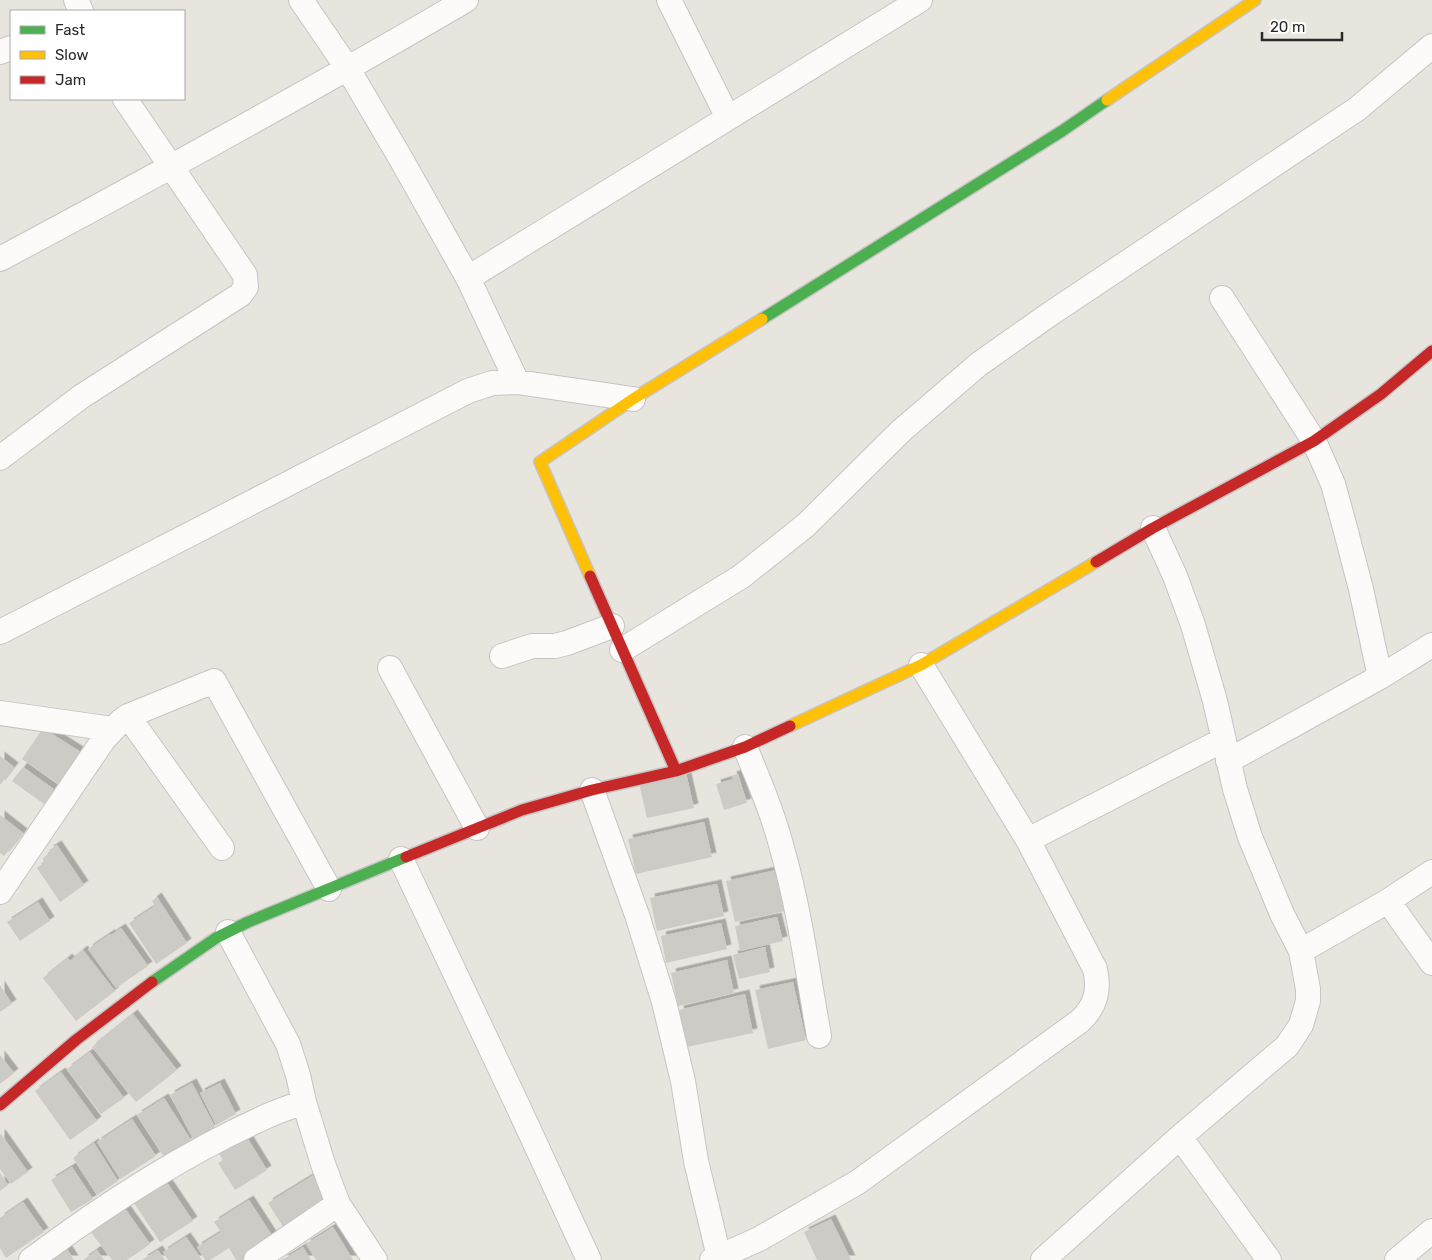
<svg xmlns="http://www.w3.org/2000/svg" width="1432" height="1260" font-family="Rubik,sans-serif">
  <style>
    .building { fill: #cdcbc6; filter: url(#shadow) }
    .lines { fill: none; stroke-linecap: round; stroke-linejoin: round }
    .street-casing { stroke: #c6c4c4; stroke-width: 26 }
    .fast-casing { stroke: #c6c4c4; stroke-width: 14 }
    .slow-casing { stroke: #c6c4c4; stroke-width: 14 }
    .jam-casing { stroke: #c6c4c4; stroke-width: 14 }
    .street { stroke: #fcfbfa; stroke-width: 24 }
    .fast { stroke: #4caf50; stroke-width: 11 }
    .slow { stroke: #ffc107; stroke-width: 11 }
    .jam { stroke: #c62828; stroke-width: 11 }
  </style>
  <defs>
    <filter id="shadow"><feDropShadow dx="4.5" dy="-4.5" stdDeviation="0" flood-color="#0004"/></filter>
  </defs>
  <rect width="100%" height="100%" fill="#e8e5df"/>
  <path class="building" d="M43 728 82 753 60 785 22 759Z
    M0 756 14 767 0 785Z
    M23 767 55 790 44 804 12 781Z
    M686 773 694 808 647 818 639 783Z
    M738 774 747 803 724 810 716 784 733 779 732 776Z
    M0 815 23 833 4 856 0 853Z
    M704 822 712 857 636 874 628 839Z
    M57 845 84 885 60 902 37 868 44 863 43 858 51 852 49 850Z
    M776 870 785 911 735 922 726 881Z
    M717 884 724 916 657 931 650 898Z
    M157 897 187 943 156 964 129 923 155 906 152 901Z
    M38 902 50 921 20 941 7 922Z
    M777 917 783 941 740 951 735 926Z
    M721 923 727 949 666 963 661 936Z
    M121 928 148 966 116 988 88 949 110 934 111 935Z
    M765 947 770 972 739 979 733 955Z
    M83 950 115 991 76 1021 43 978 68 958 70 961Z
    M727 960 734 993 678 1006 671 973Z
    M793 982 806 1040 768 1049 755 990Z
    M0 985 12 1004 0 1012Z
    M745 994 753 1033 687 1047 679 1010Z
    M133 1014 177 1070 136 1102 92 1047Z
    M90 1052 124 1098 101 1114 67 1069Z
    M0 1055 14 1073 0 1084Z
    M61 1072 97 1121 70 1140 35 1091Z
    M192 1083 215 1127 193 1139 170 1095Z
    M220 1083 236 1114 216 1125 200 1093Z
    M164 1098 191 1140 164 1157 137 1115Z
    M132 1119 156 1156 120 1179 97 1142Z
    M1 1134 28 1172 11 1184 0 1169V1135Z
    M245 1134 267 1170 235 1190 218 1163 223 1160 217 1151Z
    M94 1143 118 1181 97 1195 73 1158Z
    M72 1167 93 1199 71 1212 51 1180Z
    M0 1173 8 1185 0 1191Z
    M315 1174 333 1203 286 1231 268 1203Z
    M166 1181 193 1221 160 1242 134 1203Z
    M249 1200 275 1240 245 1260H236L229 1248 210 1260H205L197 1247 221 1232 214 1222Z
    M23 1202 44 1232 6 1258 0 1248V1218Z
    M124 1207 150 1244 127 1260H112L90 1231Z
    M831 1219 851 1260H817L804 1232Z
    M333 1227 353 1260H316L306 1244Z
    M186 1237 202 1260H168L163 1252Z
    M65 1246 74 1260H44Z
    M303 1247 311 1260H282Z
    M97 1250 104 1260H83Z
    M158 1250 165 1260H142Z"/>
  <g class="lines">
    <g class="street-casing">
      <path id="street" d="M76 0 81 11
        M301 0 348 69 401 159 468 278 517 382
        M669 0 728 118
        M0 52 11 48
        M0 259C157 175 313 90 466 0
        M468 278 920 0
        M1222 298 1314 441 1333 484 1344 524 1361 589 1380 677
        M0 458 82 396 240 295 246 287 245 275 125 99
        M0 632 468 391 492 383 517 382 633 399
        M622 650 742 576 806 525 902 430 979 364 1050 314 1357 109 1432 46
        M502 656 532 646H555L567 643 612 626
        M390 668 477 828
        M0 713 112 729
        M128 716 222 848
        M745 747C759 781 774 816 783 852 800 912 808 975 819 1036
        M1228 761 1380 677 1432 645
        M592 790 637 915 664 1002 683 1081 696 1161 719 1257
        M1028 840 1223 740
        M401 859 516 1102 589 1260
        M0 892 104 739 121 721 128 716 214 681 329 889
        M1388 901 1432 963
        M228 932 288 1044 298 1075 304 1102 323 1164 338 1204 375 1260
        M1301 951 1388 901 1432 872
        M1180 1137 1269 1260
        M31 1260C103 1206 183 1154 265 1117 278 1111 291 1107 304 1102
        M256 1260 338 1204
        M712 1260 759 1239 858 1182 1080 1021C1096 1006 1100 990 1095 969L1028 840 921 665
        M1043 1260 1180 1137 1287 1046 1301 1025 1308 1001V989L1301 951 1282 914 1250 837 1235 789 1215 701 1193 625 1175 576 1153 528
        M1397 1260 1432 1231"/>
    </g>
    <g class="fast-casing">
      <path id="fast" d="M762 319 1062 131 1107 100
        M152 982 216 938 248 922 406 857"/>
    </g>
    <g class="slow-casing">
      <path id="slow" d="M1107 100 1255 0
        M590 576 540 462 633 399 762 319
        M790 726 921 665 1096 562"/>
    </g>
    <g class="jam-casing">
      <path id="jam" d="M1096 562 1153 528 1314 441 1381 394 1432 351
        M590 576 676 771
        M406 857 522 810 592 790 676 771 745 747 790 726
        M0 1105 76 1040 152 982"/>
    </g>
    <use href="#street" class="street"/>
    <use href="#fast" class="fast"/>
    <use href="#slow" class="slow"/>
    <use href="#jam" class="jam"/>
  </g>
  <rect x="10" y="10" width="175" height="90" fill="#ffffff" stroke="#a9a9a9"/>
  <rect x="20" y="26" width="25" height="8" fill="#4caf50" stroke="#a9a9a9"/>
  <text x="55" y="35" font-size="15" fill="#292929">Fast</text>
  <rect x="20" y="51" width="25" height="8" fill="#ffc107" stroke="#a9a9a9"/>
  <text x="55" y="60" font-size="15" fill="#292929">Slow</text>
  <rect x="20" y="76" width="25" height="8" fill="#c62828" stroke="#a9a9a9"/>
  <text x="55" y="85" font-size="15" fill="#292929">Jam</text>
  <path d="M1262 32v8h80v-8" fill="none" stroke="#292929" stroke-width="2.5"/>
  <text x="1270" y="32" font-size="15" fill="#292929" stroke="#ffffff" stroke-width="4" paint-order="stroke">20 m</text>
</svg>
